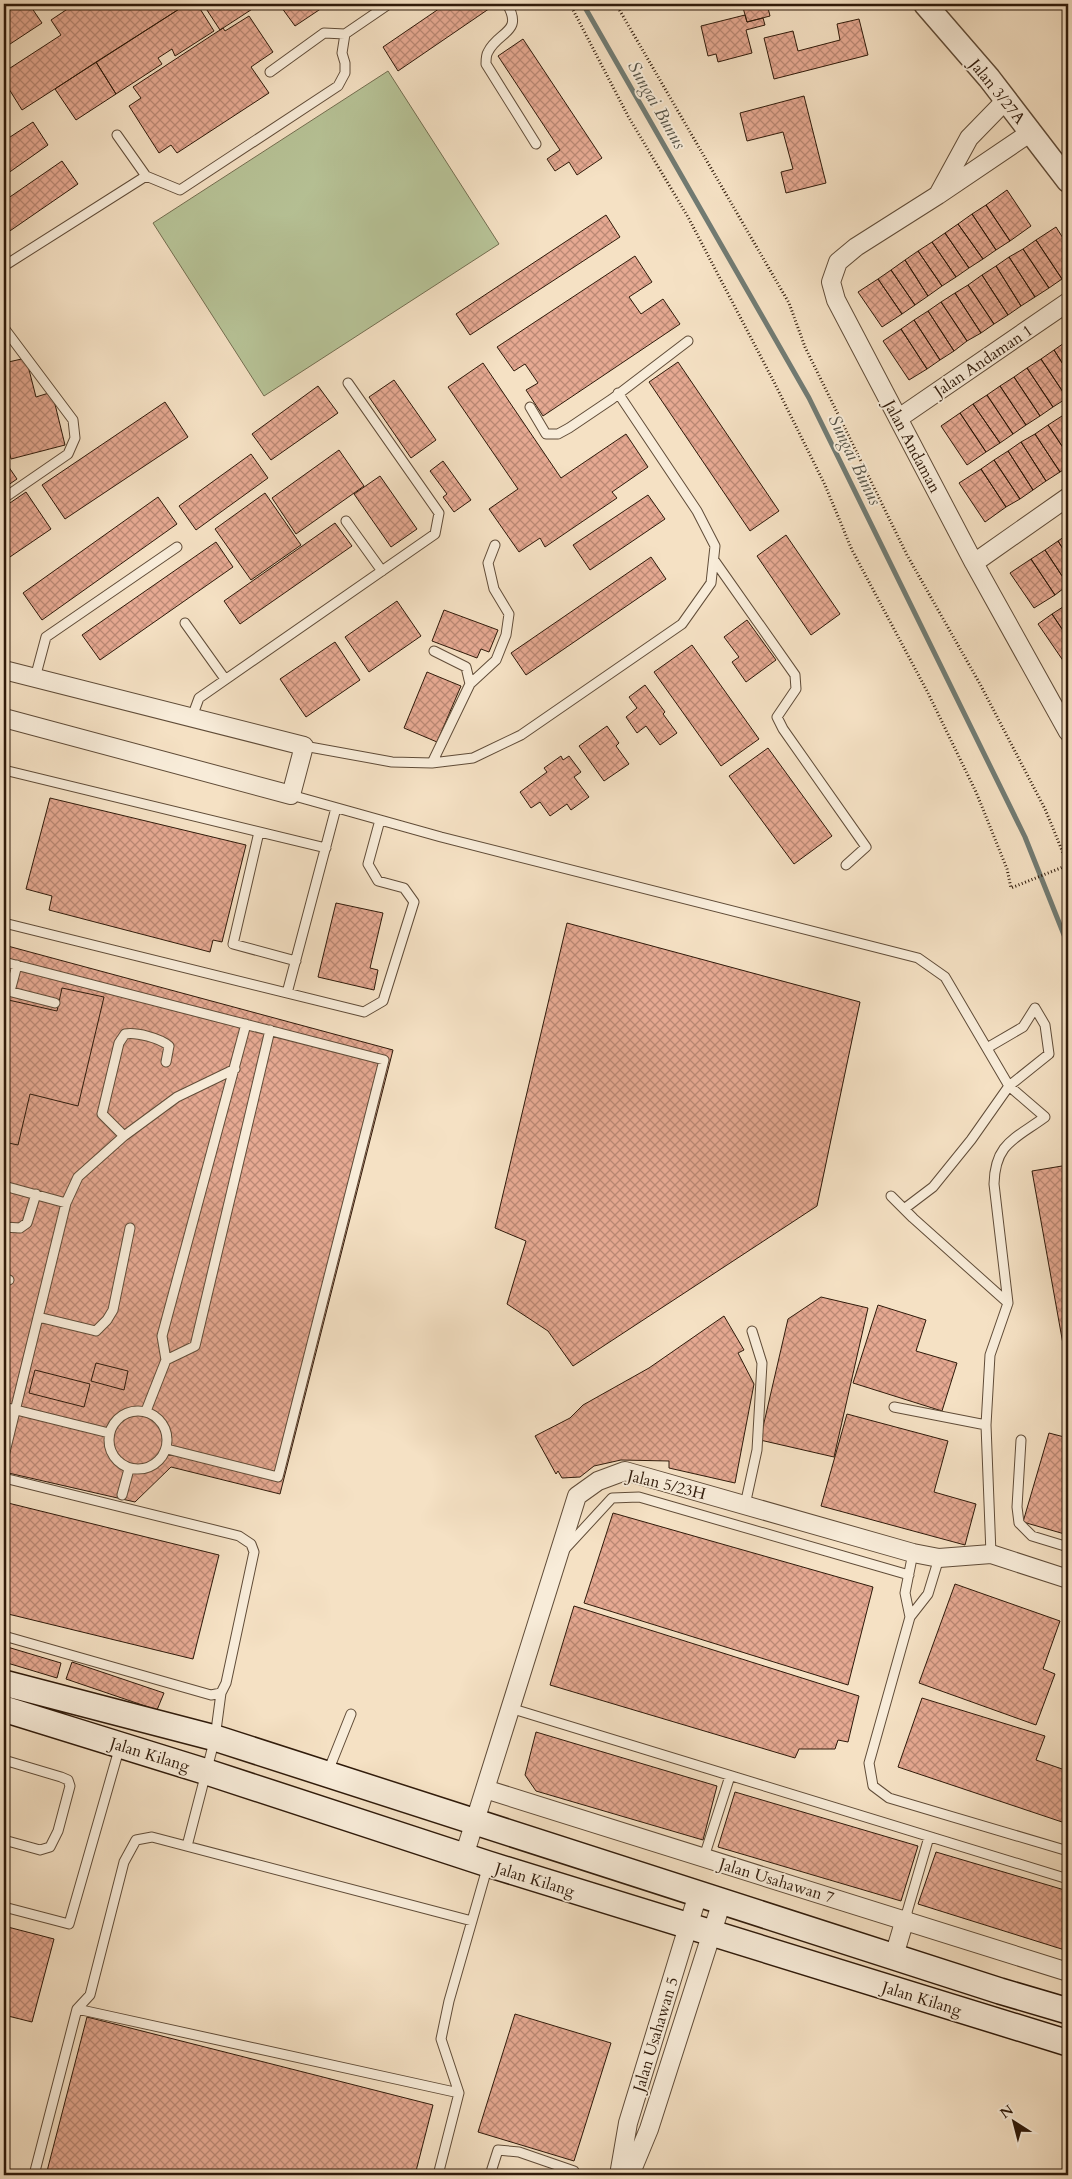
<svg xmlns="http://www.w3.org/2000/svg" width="1072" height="2179" font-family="Cardo,serif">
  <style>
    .garden { fill: #b7c397; stroke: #736e50 }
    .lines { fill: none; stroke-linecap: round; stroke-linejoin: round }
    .stream { stroke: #717b73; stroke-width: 5 }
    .building { fill: url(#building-cross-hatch); stroke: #2f1a0a }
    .service-casing { stroke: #604c38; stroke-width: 11 }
    .minor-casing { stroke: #604c38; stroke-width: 20 }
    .tertiary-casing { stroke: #604c38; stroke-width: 25 }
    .secondary-casing { stroke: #2f1a0a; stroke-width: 28 }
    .path { stroke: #2f1a0a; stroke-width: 3; stroke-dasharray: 1 2.5; stroke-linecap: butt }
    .service { stroke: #f8ecd9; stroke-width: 9 }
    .minor { stroke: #f8ecd9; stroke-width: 18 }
    .tertiary { stroke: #f8ecd9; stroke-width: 22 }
    .secondary { stroke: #f8ecd9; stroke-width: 25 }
    .labels { text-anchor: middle; stroke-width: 4; stroke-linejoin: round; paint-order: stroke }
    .street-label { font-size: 16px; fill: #2f1a0a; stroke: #f8ecd9 }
    .water-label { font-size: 18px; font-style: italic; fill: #565347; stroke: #f8ecd9 }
  </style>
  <defs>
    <pattern id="building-cross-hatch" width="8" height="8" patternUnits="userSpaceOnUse" patternTransform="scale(1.25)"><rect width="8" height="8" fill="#e6a992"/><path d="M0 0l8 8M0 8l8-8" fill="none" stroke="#bb8975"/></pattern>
  </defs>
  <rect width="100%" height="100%" fill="#f5e1c4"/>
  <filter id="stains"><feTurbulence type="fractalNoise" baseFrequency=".004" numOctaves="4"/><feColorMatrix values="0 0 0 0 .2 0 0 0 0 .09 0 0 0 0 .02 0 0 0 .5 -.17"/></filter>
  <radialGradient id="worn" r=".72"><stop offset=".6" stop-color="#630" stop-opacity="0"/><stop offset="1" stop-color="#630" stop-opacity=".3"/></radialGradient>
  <path class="garden" d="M388 71 499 244 264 396 153 223Z"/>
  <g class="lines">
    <path class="stream" d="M583 4 809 398 1025 837 1068 945"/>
  </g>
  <path class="building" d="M4 4H29L42 23 4 48Z
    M75 4H187L22 110 4 81V72L61 35 51 20Z
    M187 4H197L214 31 175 56 172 49 158 58 162 64 116 94 96 62Z
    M203 4H260L220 30Z
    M279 4H328L295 26Z
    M446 4H496L398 71 383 47Z
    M742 4H767L770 16 747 22Z
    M745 15 747 22 763 18 765 25 746 30 752 53 718 62 716 54 708 56 701 26Z
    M249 16 273 52 251 67 269 93 177 153 171 145 159 153 129 106 141 98 133 87 223 28 225 31Z
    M859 19 868 55 774 79 764 38 793 31 798 51 840 40 837 24Z
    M523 39 602 158 577 175 569 162 555 171 547 159 560 150 498 56Z
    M96 62 116 94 76 120 55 89Z
    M804 96 826 183 786 193 781 172 793 169 783 132 747 141 740 113Z
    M33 122 48 145 4 176V141Z
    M62 161 78 184 4 235V201Z
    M1007 190 1031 226 1010 241 986 205Z
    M986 205 1010 241 996 250 972 214Z
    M972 214 996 250 983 259 958 224Z
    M606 215 620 237 470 335 456 314Z
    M958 224 983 259 969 268 945 233Z
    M1056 227 1068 246V275L1062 279 1036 240Z
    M945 233 969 268 956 277 932 242Z
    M1036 240 1062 279 1049 288 1023 249Z
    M932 242 956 277 942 286 918 251Z
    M1023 249 1049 288 1035 297 1009 257Z
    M918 251 942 286 928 296 905 260Z
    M635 256 652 282 629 297 641 314 663 299 680 324 543 416 526 390 538 383 525 364 514 371 497 347Z
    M1009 257 1035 297 1021 306 996 266Z
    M905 260 928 296 915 305 891 270Z
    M996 266 1021 306 1008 315 982 275Z
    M891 270 915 305 902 314 878 279Z
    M982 275 1008 315 994 324 968 285Z
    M878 279 902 314 882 327 858 292Z
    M968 285 994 324 981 333 955 293Z
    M955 293 981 333 967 341 941 302Z
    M941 302 967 341 954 351 928 311Z
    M928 311 954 351 940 360 914 320Z
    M914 320 940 360 927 369 901 329Z
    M901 329 927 369 909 380 883 341Z
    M1067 341 1068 343V372L1054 350Z
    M1054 350 1068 372 1067 398 1041 359Z
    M26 358 36 397 52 392 65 445 11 459 4 430V363Z
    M1041 359 1067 398 1053 407 1027 368Z
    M678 362 779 511 750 531 649 382Z
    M483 363 561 478 626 434 648 467 612 492 617 498 545 547 540 538 519 552 489 509 518 489 448 387Z
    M1027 368 1053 407 1040 416 1014 377Z
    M1014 377 1040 416 1026 425 1000 386Z
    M394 380 436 440 411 458 369 397Z
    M318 386 338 413 271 460 252 434Z
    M1000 386 1026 425 1013 434 987 395Z
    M987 395 1013 434 1000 443 973 404Z
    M165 402 188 437 65 519 42 485Z
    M973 404 1000 443 986 452 960 413Z
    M1068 411V426L1062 416Z
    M960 413 986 452 967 465 941 426Z
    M1062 416 1068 426V455L1048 425Z
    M1048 425 1068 455V467L1060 472 1035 434Z
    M1035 434 1060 472 1046 481 1021 442Z
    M1021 442 1046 481 1033 490 1008 451Z
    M339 450 364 486 296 534 272 498Z
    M1008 451 1033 490 1020 499 994 460Z
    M251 454 268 478 196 530 179 506Z
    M4 460 17 479 4 488Z
    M994 460 1020 499 1006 507 981 469Z
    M443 461 471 500 454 512 443 497 447 494 430 471Z
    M981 469 1006 507 985 522 959 483Z
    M380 476 417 529 391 547 354 494Z
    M26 492 51 529 4 561V507Z
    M265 493 301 545 251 580 215 529Z
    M648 495 665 519 590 570 573 545Z
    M158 497 177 524 42 620 23 593Z
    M335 523 352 546 240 624 224 601Z
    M1068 534V557L1058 541Z
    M786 535 840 614 811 635 757 556Z
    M1058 541 1068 557V585L1045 550Z
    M216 542 233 567 100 660 82 635Z
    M1045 550 1068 585 1055 595 1031 559Z
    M651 557 666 579 526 675 511 653Z
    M1031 559 1055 595 1034 608 1010 573Z
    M397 601 421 636 369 672 345 637Z
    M1066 605 1068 609V638L1052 614Z
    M444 610 498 630 489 652 481 649 477 658 432 641Z
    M1052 614 1068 638V659L1064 662 1038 624Z
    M747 620 776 660 746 682 732 662 739 657 724 637Z
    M335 642 360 680 306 717 280 679Z
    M692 645 759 739 721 766 654 672Z
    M427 672 461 686 437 742 404 728Z
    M645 685 665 712 663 714 677 733 660 745 646 726 637 733 626 717 637 708 629 697Z
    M607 726 619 743 616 746 629 764 604 781 579 746Z
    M768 748 832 836 794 864 729 776Z
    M561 756 563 760 569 756 581 772 574 777 589 797 571 810 567 804 550 816 540 802 531 808 520 792 547 772 544 768Z
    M50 798 246 845 222 942 213 940 210 952 49 910 52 896 26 889Z
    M336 903 383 913 370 968 378 970 374 990 318 977Z
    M567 923 860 1002 817 1206 573 1366 548 1331 507 1304 526 1241 495 1228Z
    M4 945 393 1050 280 1494 171 1467 135 1502 4 1472Z
    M62 988 104 997 78 1106 30 1094 18 1145 4 1142V999L57 1011Z
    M1068 1165V1372L1032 1171Z
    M821 1297 868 1308 834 1457 760 1440 788 1319Z
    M878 1305 926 1320 916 1351 957 1363 942 1411 853 1383Z
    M724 1316 744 1350 738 1353 754 1384 735 1483 669 1468V1461L621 1460 594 1466 580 1477 562 1478 558 1471 556 1474 535 1436 570 1418 583 1405 649 1368Z
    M96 1363 128 1371 124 1390 91 1381Z
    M35 1370 90 1384 84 1407 29 1393Z
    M847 1414 948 1441 934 1492 976 1504 965 1545 821 1506Z
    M1049 1433 1068 1438V1535L1023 1522Z
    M4 1502 219 1555 193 1659 4 1613Z
    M613 1513 873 1587 848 1685 584 1603Z
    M955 1584 1060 1621 1043 1669 1055 1674 1036 1725 919 1683Z
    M574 1606 859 1696 848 1742 838 1740 835 1749H799L795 1758 550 1685Z
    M4 1646 61 1663 57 1678 4 1662Z
    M72 1662 164 1693 157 1710 66 1679Z
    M922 1698 1045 1736 1036 1760 1068 1771V1824L898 1767Z
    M536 1732 717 1786 703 1840 536 1791 525 1775Z
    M735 1792 918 1846 901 1901 718 1847Z
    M936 1852 1068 1891V1951L918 1904Z
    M4 1926 54 1939 32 2022 4 2015Z
    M515 2014 611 2043 574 2161 478 2132Z
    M87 2017 433 2105 415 2175H46Z"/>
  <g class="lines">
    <g class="service-casing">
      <path id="service" d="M507 4C524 33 498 31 488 52 486 55 486 60 486 64L536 144
        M270 72 324 33 345 34 389 4
        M117 135 146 176
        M4 266 146 176 180 190 338 86 345 73V63L342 53 345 34
        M4 328 73 420 75 438 68 454 4 498
        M530 407 546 434H558L569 428 612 399 688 341
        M346 521 382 571
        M714 560 795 675 796 689 777 717 783 729 866 847 846 865
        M185 623 225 679
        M35 678 46 637 177 547
        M470 684 496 660 506 635 509 614 494 589 488 563 495 545
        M192 717 199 698 435 534 439 513 348 383
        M304 746 392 762 432 763 473 758 521 735 682 624 711 583 715 546 697 511 618 393
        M432 763 470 684 466 667 434 651
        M4 770 326 848
        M291 795 441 837 918 958 945 977 1009 1086 971 1140 933 1187 904 1209
        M259 832 233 944 296 961
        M4 923 364 1012 383 1001 414 902 404 888 378 881 368 864 380 820
        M4 962 384 1060 278 1477 167 1449
        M4 990 55 1003
        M10 991 17 965
        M287 993 336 808
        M987 1048 1023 1027 1035 1008 1045 1025 1049 1054 1009 1086 1045 1117C1015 1139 995 1143 994 1184L1008 1303 990 1355 986 1425 991 1554
        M124 1136 102 1114 119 1043 125 1034C136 1032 160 1038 169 1046L166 1062
        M4 1186 66 1203
        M891 1196 913 1218 1008 1303
        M4 1227 20 1228 27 1223 36 1194
        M4 1279 9 1280
        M38 1317 96 1331 107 1320 113 1310 130 1228
        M166 1360 195 1346 270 1030
        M4 1407 109 1433
        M894 1407 986 1425
        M146 1411 166 1360 162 1336 246 1024
        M109 1440a29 29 0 1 1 58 0a29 29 0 1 1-58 0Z
        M1021 1440 1017 1507 1019 1523 1032 1536 1068 1547
        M4 1456 66 1203 78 1177 124 1136 177 1097 235 1069
        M4 1478 239 1536 251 1544 254 1552 226 1683 221 1693 215 1738 187 1846
        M122 1495 129 1469
        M745 1505 757 1450 762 1363 752 1331
        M565 1549 612 1498 639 1497 909 1575
        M913 1553 905 1593 910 1617 928 1594 939 1558
        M910 1617 869 1763 873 1786 889 1798 1068 1851
        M4 1636 211 1695 221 1693
        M510 1708 1068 1879
        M4 1760 61 1777 68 1780 70 1786 58 1831 50 1847 40 1850 4 1840
        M327 1774 351 1714
        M704 1857 730 1776
        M4 1907 69 1924 120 1746
        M905 1919 929 1837
        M77 2009 459 2093
        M34 2175 77 2009 90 1995 124 1862 136 1840 152 1837 472 1921
        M438 2175 459 2093 441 2039 449 2001 488 1865
        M490 2175 498 2150 519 2152 574 2171"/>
    </g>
    <g class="minor-casing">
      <path id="minor" d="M1031 132 938 195 856 247 838 262 831 282 836 300 974 563 1068 732
        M939 193 969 138 1006 100
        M899 418 1068 302
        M974 563 1068 497
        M4 670 304 746 291 795 4 718
        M485 1789 1068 1972
        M464 1856 577 1496 598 1481 625 1471 913 1553 939 1558 991 1554 1068 1579
        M894 1956 905 1919
        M619 2175 628 2123 698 1894
        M630 2175 649 2129 722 1901"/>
    </g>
    <g class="tertiary-casing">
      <path id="tertiary" d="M925 4 989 78 1068 181"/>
    </g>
    <g class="secondary-casing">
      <path id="secondary" d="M4 1683 215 1738 1000 1991 1068 2011
        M4 1709 207 1772 488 1864 1068 2043"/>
    </g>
    <path class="path" d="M570 4 628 116 688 217 774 382 825 485 852 550 928 693 976 792 1007 869 1011 888 1068 865
      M616 4 789 303 805 347 907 555 980 684 1045 809 1068 865"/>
    <use href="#service" class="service"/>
    <use href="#minor" class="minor"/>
    <use href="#tertiary" class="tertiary"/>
    <use href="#secondary" class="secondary"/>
  </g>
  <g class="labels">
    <g class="street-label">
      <text transform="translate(998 91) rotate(51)" y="6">Jalan 3/27A</text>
      <text transform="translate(983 360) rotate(-34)" y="6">Jalan Andaman 1</text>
      <text transform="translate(913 446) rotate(62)" y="6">Jalan Andaman</text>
      <text transform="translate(667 1484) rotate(14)" y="6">Jalan 5/23H</text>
      <text transform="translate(150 1754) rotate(17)" y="6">Jalan Kilang</text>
      <text transform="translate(535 1879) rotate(17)" y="6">Jalan Kilang</text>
      <text transform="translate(777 1880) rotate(17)" y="6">Jalan Usahawan 7</text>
      <text transform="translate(922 1998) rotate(17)" y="6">Jalan Kilang</text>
      <text transform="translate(655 2034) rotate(-73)" y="6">Jalan Usahawan 5</text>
    </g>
    <g class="water-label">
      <text transform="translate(657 105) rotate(60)" y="6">Sungai Bunus</text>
      <text transform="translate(855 460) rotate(64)" y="6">Sungai Bunus</text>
    </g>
  </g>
  <rect width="1072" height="2179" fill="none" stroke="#f5e1c4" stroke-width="20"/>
  <rect x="5" y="5" width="1062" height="2169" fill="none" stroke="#2f1a0a" stroke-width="2.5"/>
  <rect x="10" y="10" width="1052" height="2159" fill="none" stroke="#2f1a0a"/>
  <g transform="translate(1014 2122) rotate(324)" stroke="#f8ecd9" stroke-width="4" paint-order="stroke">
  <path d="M0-4L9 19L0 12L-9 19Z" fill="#2f1a0a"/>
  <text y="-8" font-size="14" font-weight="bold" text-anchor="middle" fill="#2f1a0a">N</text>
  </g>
  <rect width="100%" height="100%" filter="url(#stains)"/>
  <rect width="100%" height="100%" fill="url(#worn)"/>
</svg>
